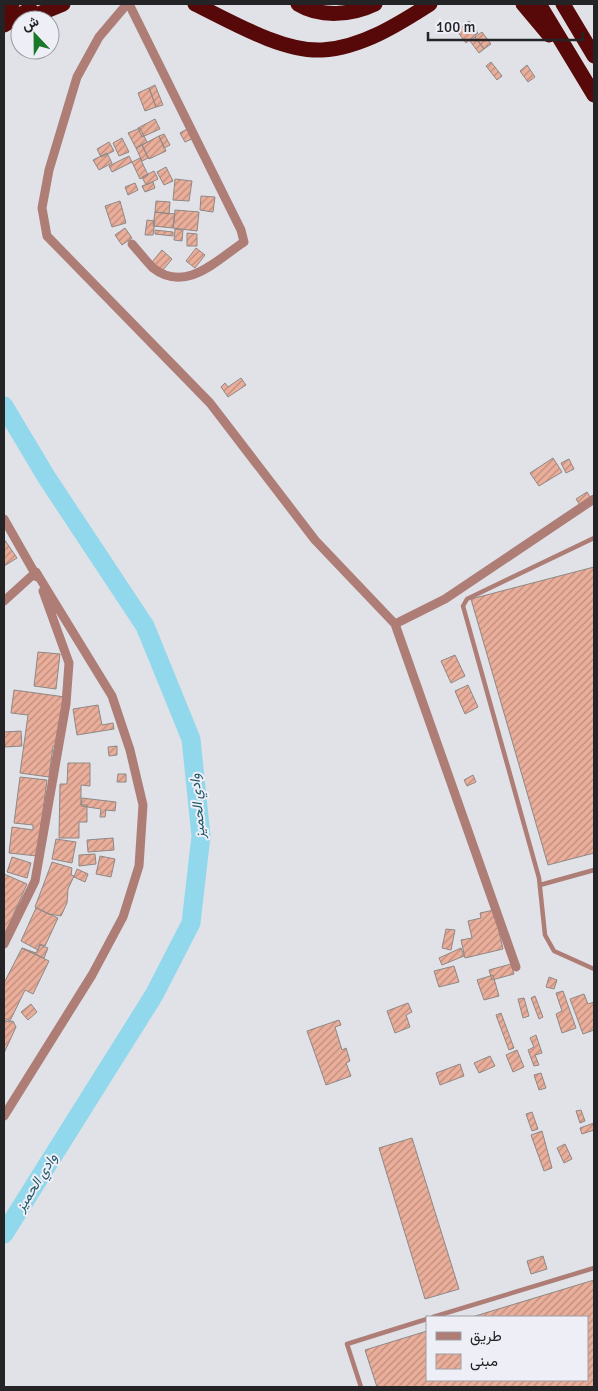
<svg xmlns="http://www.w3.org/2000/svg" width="598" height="1391" font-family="Signika,Vazirmatn,sans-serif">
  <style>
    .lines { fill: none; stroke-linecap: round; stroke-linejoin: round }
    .river { stroke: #92d8ed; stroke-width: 19 }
    .building { fill: url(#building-hatch); stroke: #8e8886 }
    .lane { stroke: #ad7d76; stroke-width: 4.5 }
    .street { stroke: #ad7d76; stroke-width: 9 }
    .highway { stroke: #560908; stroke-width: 15 }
    .labels { text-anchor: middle; stroke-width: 4; stroke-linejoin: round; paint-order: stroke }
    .water-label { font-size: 14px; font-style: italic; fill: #1e5867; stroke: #eeeff6 }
  </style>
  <defs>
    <pattern id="building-hatch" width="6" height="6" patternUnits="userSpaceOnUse" patternTransform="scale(1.25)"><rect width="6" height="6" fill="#eaae9a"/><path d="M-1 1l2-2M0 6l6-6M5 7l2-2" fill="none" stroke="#bd8d7e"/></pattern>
  </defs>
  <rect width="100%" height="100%" fill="#e1e2e8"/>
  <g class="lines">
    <path class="river" d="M4 406 47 478 145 626 191 739 201 836 191 923 154 995 4 1234"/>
  </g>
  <path class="building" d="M469 21 478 33 466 43 457 31Z
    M482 32 491 44 484 49 475 37Z
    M475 37 484 49 479 53 470 41Z
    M491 62 502 76 497 80 486 66Z
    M527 65 535 77 528 82 520 71Z
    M155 85 163 105 156 107 149 88Z
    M149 88 156 107 145 111 138 93Z
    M155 119 160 129 142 137 138 128Z
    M140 128 147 142 136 148 128 133Z
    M187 129 192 139 185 142 180 133Z
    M164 134 170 145 164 148 159 136Z
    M159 136 166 151 149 159 142 145Z
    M122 138 129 152 119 156 113 143Z
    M109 142 114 151 101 157 97 149Z
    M142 145 148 158 142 161 136 148Z
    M107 153 112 163 99 170 93 160Z
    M129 156 132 162 112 172 109 166Z
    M140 158 148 175 140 179 132 162Z
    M166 167 173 181 164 185 157 172Z
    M154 171 158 179 146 185 142 177Z
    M175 179 192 181 189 201 173 200Z
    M153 182 155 188 145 192 142 186Z
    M135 183 138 190 128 195 125 187Z
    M201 196 215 197 213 212 200 210Z
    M120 201 126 223 112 227 105 206Z
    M156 201 170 202 169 214 155 212Z
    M175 210 199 212 197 231 173 228Z
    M155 212 175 214 173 228 153 226Z
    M147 220 155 221 153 235H145Z
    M125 228 132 238 122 245 115 235Z
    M175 229 183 230 182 241 174 240Z
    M155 230 173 232V236L155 234Z
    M187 233 197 234V246H187Z
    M196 248 205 255 195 268 186 261Z
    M162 250 172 259 162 271 152 262Z
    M241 378 246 385 228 397 221 387 225 383 228 387Z
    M553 458 562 472 539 486 530 473Z
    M569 459 574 469 566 473 561 463Z
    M587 492 591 499 580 505 576 499Z
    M4 539 17 558 4 566Z
    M594 567V853L548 865 471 599Z
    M38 652 60 654 56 689 34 686Z
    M455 655 465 676 451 683 441 661Z
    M468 685 478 707 465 714 455 691Z
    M14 690 65 697 58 747 53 746 49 777 20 773 28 715 11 713Z
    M98 705 102 725 113 723 114 729 77 735 73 709Z
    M21 731 22 746 5 747 4 732Z
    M117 746V755L109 756 108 747Z
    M68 763H90V786L81 785V805H87V822H79V838H59L60 784H67Z
    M118 774H126V782H117Z
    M473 775 476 782 467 786 464 780Z
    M20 777 47 780 37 856 9 853 12 827 33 830V825L14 823Z
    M82 798 116 802 115 811 106 810 105 817H100L101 809 81 806Z
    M113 838 114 850 88 852 87 840Z
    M56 839 76 842 72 863 52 859Z
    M95 854 96 864 79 866V855Z
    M100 856 115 859 111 877 96 874Z
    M12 857 31 863 27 878 7 872Z
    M52 862 72 868 71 875 74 876 68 889 67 903 61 916 49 914 35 907Z
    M77 869 88 874 85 882 74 877Z
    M4 874 27 884 4 936Z
    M36 908 58 918 45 946 40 944 38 950 21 941Z
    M494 910 503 949 465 958 461 940 472 938 468 921 481 918 480 913Z
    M446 929 455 930 451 950 442 948Z
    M40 945 48 948 44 958 22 948 36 953Z
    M22 948 49 961 33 994 25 990 10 1021 4 1018V983Z
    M461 948 464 956 442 965 439 958Z
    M511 964 514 974 492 980 489 970Z
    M454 966 459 982 439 987 434 971Z
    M493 975 499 996 484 1000 477 980Z
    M549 977 557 980 554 989 546 987Z
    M563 991 576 1028 562 1033 556 1014 562 1011 556 993Z
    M584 994 588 1004 594 1002V1030L583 1034 570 999Z
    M535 996 543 1017 539 1019 531 998Z
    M524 998 529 1016 523 1018 518 999Z
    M408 1003 412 1012 406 1015 410 1027 395 1033 387 1011Z
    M31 1004 37 1012 28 1020 21 1012Z
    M501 1013 514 1048 509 1050 496 1015Z
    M4 1020 9 1022 13 1021 16 1027 4 1053Z
    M339 1020 341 1025 335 1027 342 1050 346 1048 350 1061 346 1063 351 1076 326 1085 307 1031Z
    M536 1035 542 1053 535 1055 539 1065 534 1066 528 1050 534 1047 530 1038Z
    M517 1050 524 1067 513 1072 506 1055Z
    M490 1056 495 1066 479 1073 474 1063Z
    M460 1064 464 1076 440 1085 436 1073Z
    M541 1073 546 1088 539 1090 534 1075Z
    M581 1110 585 1121 580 1123 576 1111Z
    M532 1112 538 1129 532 1131 526 1114Z
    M594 1123V1130L582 1134 580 1128Z
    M542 1131 552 1168 544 1171 531 1135Z
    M412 1138 459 1289 425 1299 379 1148Z
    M565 1144 572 1159 564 1163 557 1148Z
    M543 1256 547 1269 531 1274 527 1261Z
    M594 1280V1387H377L365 1350 427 1331V1380H587V1317H472Z"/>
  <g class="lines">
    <path class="lane" d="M594 538 467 599 463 606 539 878 545 935 554 951 594 969
      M540 885 594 870
      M433 1317 594 1268
      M361 1387 347 1344 427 1319"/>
    <path class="street" d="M127 4 99 37 77 77 49 170 42 208 47 236 210 403 315 540 395 624 516 967
      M129 4 241 230 244 242C218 259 186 294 153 268 146 261 139 252 132 244
      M4 519 37 577
      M4 601 36 572 112 696 130 750 143 805 139 866 123 917 92 975 4 1116
      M395 624 445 599 594 499
      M4 944 35 881 66 704 69 663 43 591"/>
    <path class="highway" d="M195 4C230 21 282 52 322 50 361 48 399 24 430 4
      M298 4C321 18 352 15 375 4
      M523 4 549 35
      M539 4 594 95
      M563 4 594 56
      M4 9 12 4
      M24 20 63 4
      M4 25 30 9"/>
  </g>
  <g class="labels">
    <g class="water-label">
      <text transform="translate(197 806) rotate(-95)" y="5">وادي الحميز</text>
      <text transform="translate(36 1182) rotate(-58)" y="5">وادي الحميز</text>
    </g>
  </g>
  <rect width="598" height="1391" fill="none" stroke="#242427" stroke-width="10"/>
  <rect x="426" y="1316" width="162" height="65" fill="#eeeff6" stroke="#9d9ea3"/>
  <rect x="436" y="1332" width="25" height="8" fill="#ad7d76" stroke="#9d9ea3"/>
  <text x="470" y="1341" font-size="15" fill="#242427">طريق</text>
  <rect x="436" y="1354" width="25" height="15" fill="url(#building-hatch)" stroke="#9d9ea3"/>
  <text x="470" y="1366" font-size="15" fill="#242427">مبنى</text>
  <g transform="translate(35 35) rotate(338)"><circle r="24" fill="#eeeff6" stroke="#9d9ea3"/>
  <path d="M0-4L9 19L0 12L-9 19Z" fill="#197829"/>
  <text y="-8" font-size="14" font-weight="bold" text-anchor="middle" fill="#242427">ش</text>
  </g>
  <path d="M428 32v8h155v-8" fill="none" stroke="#242427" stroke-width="2.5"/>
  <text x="436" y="32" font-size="15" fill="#242427" stroke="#eeeff6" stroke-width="4" paint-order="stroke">100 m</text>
</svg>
